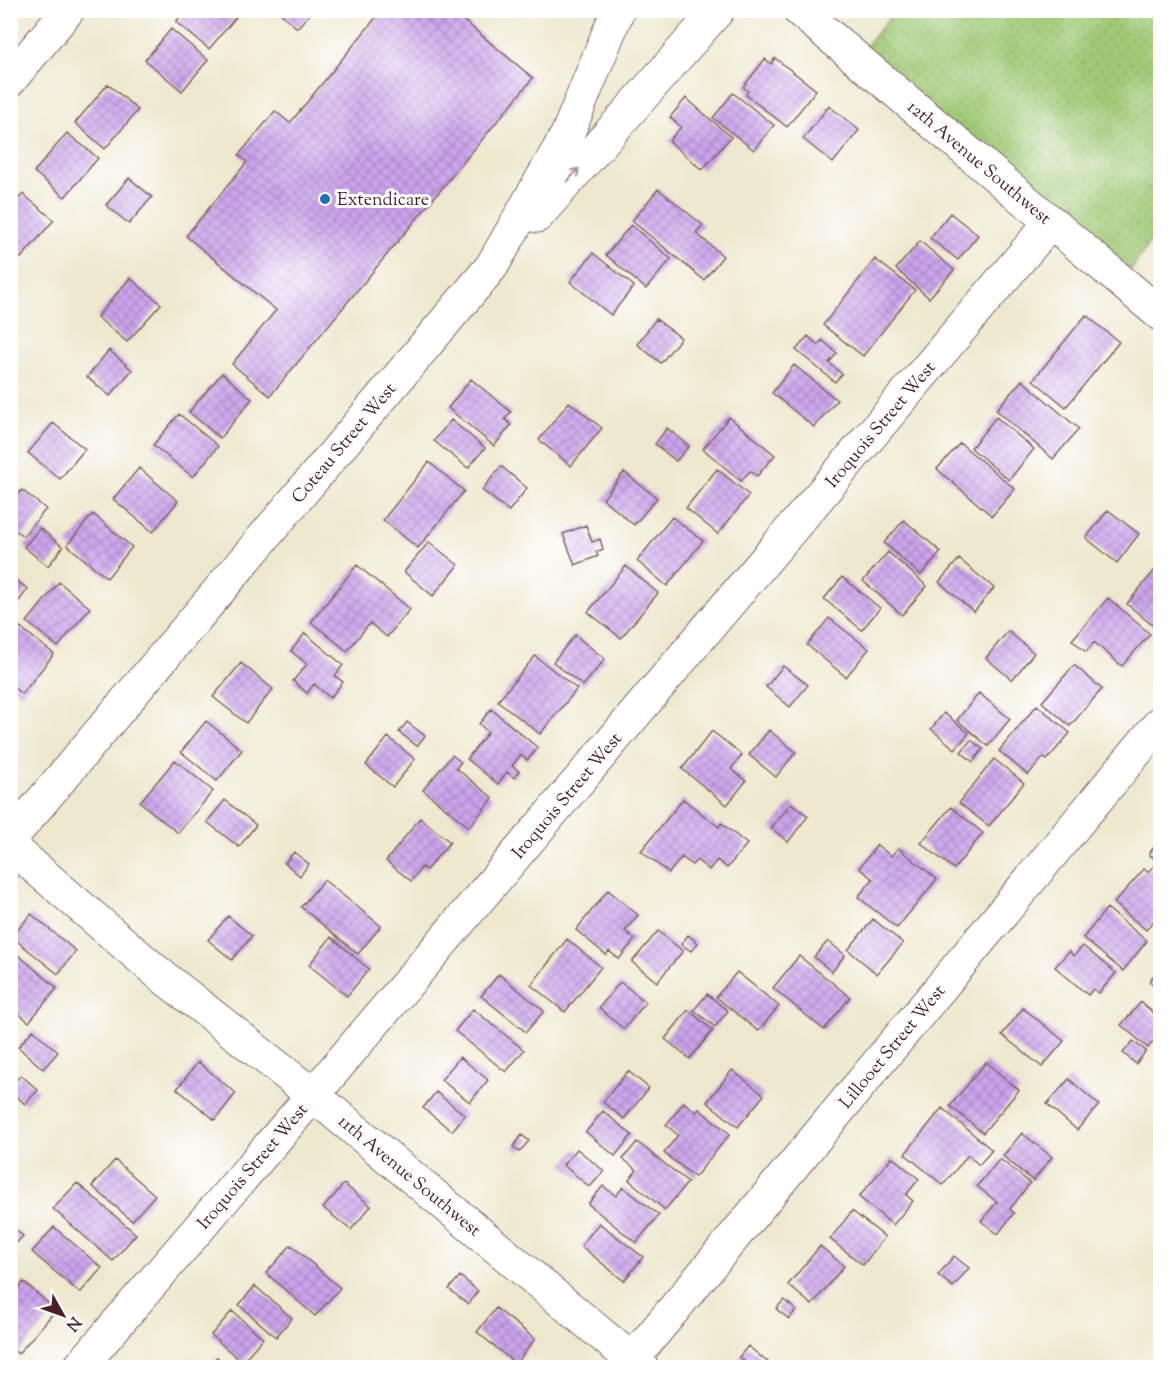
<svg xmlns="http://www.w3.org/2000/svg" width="1171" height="1378" font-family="'Sorts Mill Goudy',serif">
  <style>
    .green { fill: url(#green-dots); stroke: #747450; stroke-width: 1.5 }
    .building { fill: url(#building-cross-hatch) }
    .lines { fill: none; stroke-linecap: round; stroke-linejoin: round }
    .minor-casing { stroke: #836564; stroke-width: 35 }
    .tertiary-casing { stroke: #836564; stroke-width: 35 }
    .minor { stroke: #fff; stroke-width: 33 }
    .tertiary { stroke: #fff; stroke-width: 33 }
    .oneway { stroke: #ae9aa0 }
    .poi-dot { fill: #1f6fb2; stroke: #fff; stroke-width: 2 }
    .labels { text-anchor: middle; stroke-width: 6; stroke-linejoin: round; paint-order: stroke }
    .street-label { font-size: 18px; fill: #4a1f2b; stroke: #fff }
    .poi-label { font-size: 18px; fill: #4a1f2b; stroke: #fff; text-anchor: start }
  </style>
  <defs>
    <pattern id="green-dots" width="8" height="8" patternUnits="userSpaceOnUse" patternTransform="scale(1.5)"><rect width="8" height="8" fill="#9fc975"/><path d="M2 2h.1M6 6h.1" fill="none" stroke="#8aac65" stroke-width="1.8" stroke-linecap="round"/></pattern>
    <pattern id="building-cross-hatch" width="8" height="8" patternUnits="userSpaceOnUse" patternTransform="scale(1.5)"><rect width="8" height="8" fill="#cca4ed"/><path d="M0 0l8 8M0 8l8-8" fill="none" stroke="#a885c0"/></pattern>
  </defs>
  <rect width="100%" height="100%" fill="#fff"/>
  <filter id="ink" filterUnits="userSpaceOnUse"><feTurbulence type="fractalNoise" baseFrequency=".0167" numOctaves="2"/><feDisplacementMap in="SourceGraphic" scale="12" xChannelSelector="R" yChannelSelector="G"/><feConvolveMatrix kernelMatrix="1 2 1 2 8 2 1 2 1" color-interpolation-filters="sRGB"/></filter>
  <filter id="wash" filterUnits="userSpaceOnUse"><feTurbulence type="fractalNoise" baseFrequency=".008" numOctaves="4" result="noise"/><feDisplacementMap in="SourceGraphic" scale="24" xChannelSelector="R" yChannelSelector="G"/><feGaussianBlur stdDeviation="1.35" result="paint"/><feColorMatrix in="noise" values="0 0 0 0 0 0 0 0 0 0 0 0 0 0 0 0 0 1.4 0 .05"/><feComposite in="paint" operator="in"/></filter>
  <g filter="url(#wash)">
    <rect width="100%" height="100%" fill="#ede8ce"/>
    <path class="green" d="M895 11H1160V227L1131 270 858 56Z"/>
    <g id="blocks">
      <path class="building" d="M185 10H242L209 49 176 22Z
        M277 10H308L311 13 297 28Z
        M382 10H451L533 78 270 396 232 364 276 310 186 236 247 162 239 155 275 111 290 123Z
        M171 29 208 60 182 91 145 60Z
        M775 58 816 90 787 127 746 95 748 91 743 87 765 59 771 64Z
        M108 84 138 110 105 149 75 123Z
        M733 93 774 125 754 150 713 118Z
        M686 98 731 137 702 170 669 141 681 127 670 117Z
        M829 106 859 130 833 163 803 139Z
        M67 133 98 158 65 197 34 172Z
        M129 178 152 197 129 224 106 205Z
        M658 189 703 225 696 233 723 256 704 280 632 221Z
        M23 194 54 220 21 258 10 250V208Z
        M950 213 978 235 958 260 930 238Z
        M631 225 671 259 646 289 606 255Z
        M920 241 954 270 929 298 896 269Z
        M593 253 634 286 611 315 570 282Z
        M875 259 915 290 863 356 823 325Z
        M130 278 161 304 127 342 97 317Z
        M1086 315 1119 342 1066 407 1033 380Z
        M656 319 681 338 661 363 637 344Z
        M808 336 818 345 822 340 837 353 829 363 842 374 835 382 796 350Z
        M109 350 132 370 110 396 87 377Z
        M794 365 837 400 814 427 772 393Z
        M222 373 252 399 220 438 189 412Z
        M471 379 511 412 505 419 511 425 494 446 448 408Z
        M1022 380 1079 429 1053 459 996 410Z
        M569 402 602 428 571 466 539 440Z
        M179 414 218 446 193 477 153 445Z
        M729 417 775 455 757 476 750 471 741 481 703 449Z
        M996 417 1034 449 1009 480 971 448Z
        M451 420 485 448 468 468 434 441Z
        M53 423 85 449 60 479 28 453Z
        M667 428 689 446 676 461 655 444Z
        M960 443 1015 489 992 516 937 469Z
        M429 462 464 491 418 548 383 520Z
        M501 466 527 488 509 511 482 490Z
        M139 468 178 501 153 532 113 499Z
        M717 469 749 495 718 534 686 508Z
        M624 472 657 498 634 525 603 499Z
        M22 490 46 509 23 536 10 526V504Z
        M1108 510 1139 534 1117 563 1086 538Z
        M93 514 132 547 107 578 67 545Z
        M672 517 703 541 667 586 637 561Z
        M904 520 941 552 921 575 884 543Z
        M586 525 592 542 600 539 603 549 596 552 598 556 575 565 563 534Z
        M40 528 63 547 48 566 24 547Z
        M429 542 458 565 433 596 404 572Z
        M888 552 927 586 902 615 863 581Z
        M959 559 994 588 974 612 939 582Z
        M357 565 410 609 387 637 370 623 347 651 311 622Z
        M1159 565 1160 625 1157 629 1127 604Z
        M626 566 658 593 621 638 588 612Z
        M10 576 28 589 13 609 10 607Z
        M842 577 880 608 862 630 824 599Z
        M59 582 90 608 58 647 27 622Z
        M1108 598 1150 634 1122 666 1094 642 1086 652 1072 640Z
        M829 618 869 649 846 677 807 645Z
        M10 619 54 654 22 694 10 685Z
        M1008 631 1034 653 1012 680 986 658Z
        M305 633 343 665 335 676 343 682 330 698 314 684 307 693 293 681 307 664 291 651Z
        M575 635 605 659 583 686 553 662Z
        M535 656 577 689 540 734 498 701Z
        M241 663 273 689 246 723 213 697Z
        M1074 665 1102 689 1070 726 1042 702Z
        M783 666 808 685 790 707 766 687Z
        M979 693 1010 719 988 746 957 720Z
        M1037 705 1070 733 1047 760 1044 757 1028 775 999 751Z
        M491 709 538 748 527 760 521 755 512 766 519 771 514 778 507 772 498 784 467 759 488 732 479 724Z
        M944 713 969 733 955 749 931 729Z
        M206 721 242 750 217 781 181 752Z
        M407 722 425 736 417 746 399 732Z
        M769 730 796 752 776 777 749 755Z
        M712 731 742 755 731 769 746 781 727 805 682 769Z
        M388 737 415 759 393 787 366 765Z
        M971 740 983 749 973 762 961 752Z
        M452 755 461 762 456 768 493 798 469 827 423 790Z
        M994 759 1024 783 989 826 959 803Z
        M175 760 213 791 178 833 140 802Z
        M683 799 719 827 721 823 747 844 727 868 717 860 709 870 697 860 692 865 682 857 669 873 641 851Z
        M225 800 256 825 239 847 207 822Z
        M791 803 808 816 788 842 771 828Z
        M951 807 983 833 954 869 921 843Z
        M420 818 450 842 426 870 422 867 411 881 386 861Z
        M1160 838V863L1149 854Z
        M877 845 891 856 898 848 937 879 897 928 858 897 873 879 859 868Z
        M294 852 309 864 300 876 285 863Z
        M1155 864 1160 868V914L1146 930 1114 903 1144 869 1148 872Z
        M324 880 381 926 358 954 301 907Z
        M608 890 638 915 625 931 635 939 619 959 609 951 606 955 576 930Z
        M1107 908 1147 941 1123 971 1083 938Z
        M31 914 76 951 58 974 12 937Z
        M228 916 252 936 232 960 208 940Z
        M873 919 903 943 877 974 848 950Z
        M658 931 683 951 657 982 632 962Z
        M688 935 698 943 691 951 681 944Z
        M331 937 369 969 347 996 309 965Z
        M567 939 601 967 565 1012 531 985Z
        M828 941 845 955 832 972 814 957Z
        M1083 946 1116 973 1099 993 1093 989 1088 995 1055 967 1069 951 1074 956Z
        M10 948 57 988 29 1022 10 1006Z
        M799 956 850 997 824 1030 773 988Z
        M1160 968V990L1149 981Z
        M737 972 779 1006 758 1031 716 997Z
        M499 974 544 1011 526 1032 481 996Z
        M620 982 646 1002 624 1029 599 1008Z
        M707 994 728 1011 715 1027 694 1010Z
        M1141 1002 1160 1019V1033L1148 1048 1121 1025Z
        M1023 1008 1064 1041 1042 1067 1002 1035Z
        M473 1009 524 1050 506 1072 455 1031Z
        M688 1010 713 1030 690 1059 665 1039Z
        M33 1030 58 1052 43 1069 18 1047Z
        M1133 1041 1146 1051 1136 1064 1123 1053Z
        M460 1057 488 1080 470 1102 441 1080Z
        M198 1062 236 1093 215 1120 177 1089Z
        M986 1062 1019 1090 983 1133 950 1106Z
        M732 1070 764 1095 738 1127 707 1102Z
        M628 1071 649 1088 624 1119 603 1102Z
        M21 1075 38 1090 25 1104 10 1091V1087Z
        M1069 1079 1099 1105 1077 1130 1047 1104Z
        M436 1092 465 1115 452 1131 423 1108Z
        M684 1102 696 1112 699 1109 730 1134 695 1177 664 1153 678 1135 666 1125Z
        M942 1108 992 1150 979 1165 968 1155 943 1185 905 1154Z
        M603 1111 632 1135 615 1156 586 1132Z
        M1022 1133 1052 1157 1033 1181 1003 1156Z
        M522 1135 529 1141 519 1152 513 1147Z
        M637 1142 688 1182 665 1210 629 1180 637 1170 623 1159Z
        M577 1149 604 1171 590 1187 563 1165Z
        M892 1157 919 1179 906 1195 913 1201 893 1225 859 1197Z
        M1000 1159 1030 1183 1010 1209 1014 1213 998 1234 981 1221 997 1202 977 1186Z
        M115 1160 155 1195 132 1221 92 1186Z
        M77 1183 136 1234 113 1261 53 1209Z
        M344 1184 371 1206 351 1230 323 1208Z
        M603 1186 616 1196 623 1187 659 1215 636 1243 588 1204Z
        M852 1211 885 1237 863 1265 830 1239Z
        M599 1223 643 1257 624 1281 581 1246Z
        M10 1225 23 1236 10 1250Z
        M54 1227 102 1268 80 1293 32 1252Z
        M291 1245 340 1288 315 1316 266 1273Z
        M820 1246 844 1266 812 1305 788 1285Z
        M954 1256 969 1268 953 1287 938 1275Z
        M460 1276 478 1291 468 1304 449 1289Z
        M24 1282 56 1310 18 1354 10 1347V1298Z
        M255 1286 292 1318 276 1337 239 1305Z
        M784 1300 796 1310 789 1319 776 1309Z
        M496 1308 535 1339 516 1364 477 1332Z
        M232 1311 263 1338 242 1362 211 1335Z
        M748 1346 775 1368H738L744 1361 739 1357Z
        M217 1357 229 1368H208Z"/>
    </g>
  </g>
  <g filter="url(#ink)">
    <use href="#blocks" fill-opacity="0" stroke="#836564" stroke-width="1.5"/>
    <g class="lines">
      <g class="minor-casing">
        <g id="minor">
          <path id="s1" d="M799 10 1160 314"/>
          <path d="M10 80 68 10"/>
          <path id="s2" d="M10 846 157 972 313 1095 642 1368"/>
          <path id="s3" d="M79 1368 313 1095 1051 222"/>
          <path id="s4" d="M625 1368 1160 723"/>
        </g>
      </g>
      <g class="tertiary-casing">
        <g id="tertiary">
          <path d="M537 216 718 10"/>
          <path id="s5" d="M10 839 492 266 567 135 618 10"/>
        </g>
      </g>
      <use href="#minor" class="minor"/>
      <use href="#tertiary" class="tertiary"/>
    </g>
    <defs><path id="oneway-shaft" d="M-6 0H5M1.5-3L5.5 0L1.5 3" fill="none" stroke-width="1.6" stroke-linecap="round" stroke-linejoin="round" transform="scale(1.5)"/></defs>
    <use class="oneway" href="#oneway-shaft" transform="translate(573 175) rotate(-49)"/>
  </g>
  <circle class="poi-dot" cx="325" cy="199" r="6"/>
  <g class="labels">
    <g class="street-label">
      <text dy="6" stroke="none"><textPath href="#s1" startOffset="236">12th Avenue Southwest</textPath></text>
      <text dy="6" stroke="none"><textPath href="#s3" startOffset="1238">Iroquois Street West</textPath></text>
      <text dy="6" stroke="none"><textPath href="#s5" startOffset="518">Coteau Street West</textPath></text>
      <text dy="6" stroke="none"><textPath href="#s3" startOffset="752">Iroquois Street West</textPath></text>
      <text dy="6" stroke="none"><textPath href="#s4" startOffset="418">Lillooet Street West</textPath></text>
      <text dy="6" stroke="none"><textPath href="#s3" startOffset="266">Iroquois Street West</textPath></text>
      <text dy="6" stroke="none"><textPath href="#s2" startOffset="518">11th Avenue Southwest</textPath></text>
    </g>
    <g class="poi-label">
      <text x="337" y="205">Extendicare</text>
    </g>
  </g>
  <rect width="1171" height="1378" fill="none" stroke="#fff" stroke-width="36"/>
  <g transform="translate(63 1315) rotate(130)" stroke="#ffffff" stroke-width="4.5" paint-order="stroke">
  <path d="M0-4.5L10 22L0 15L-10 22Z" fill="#4a1f2b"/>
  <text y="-9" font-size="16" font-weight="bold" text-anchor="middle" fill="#4a1f2b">N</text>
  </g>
</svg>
